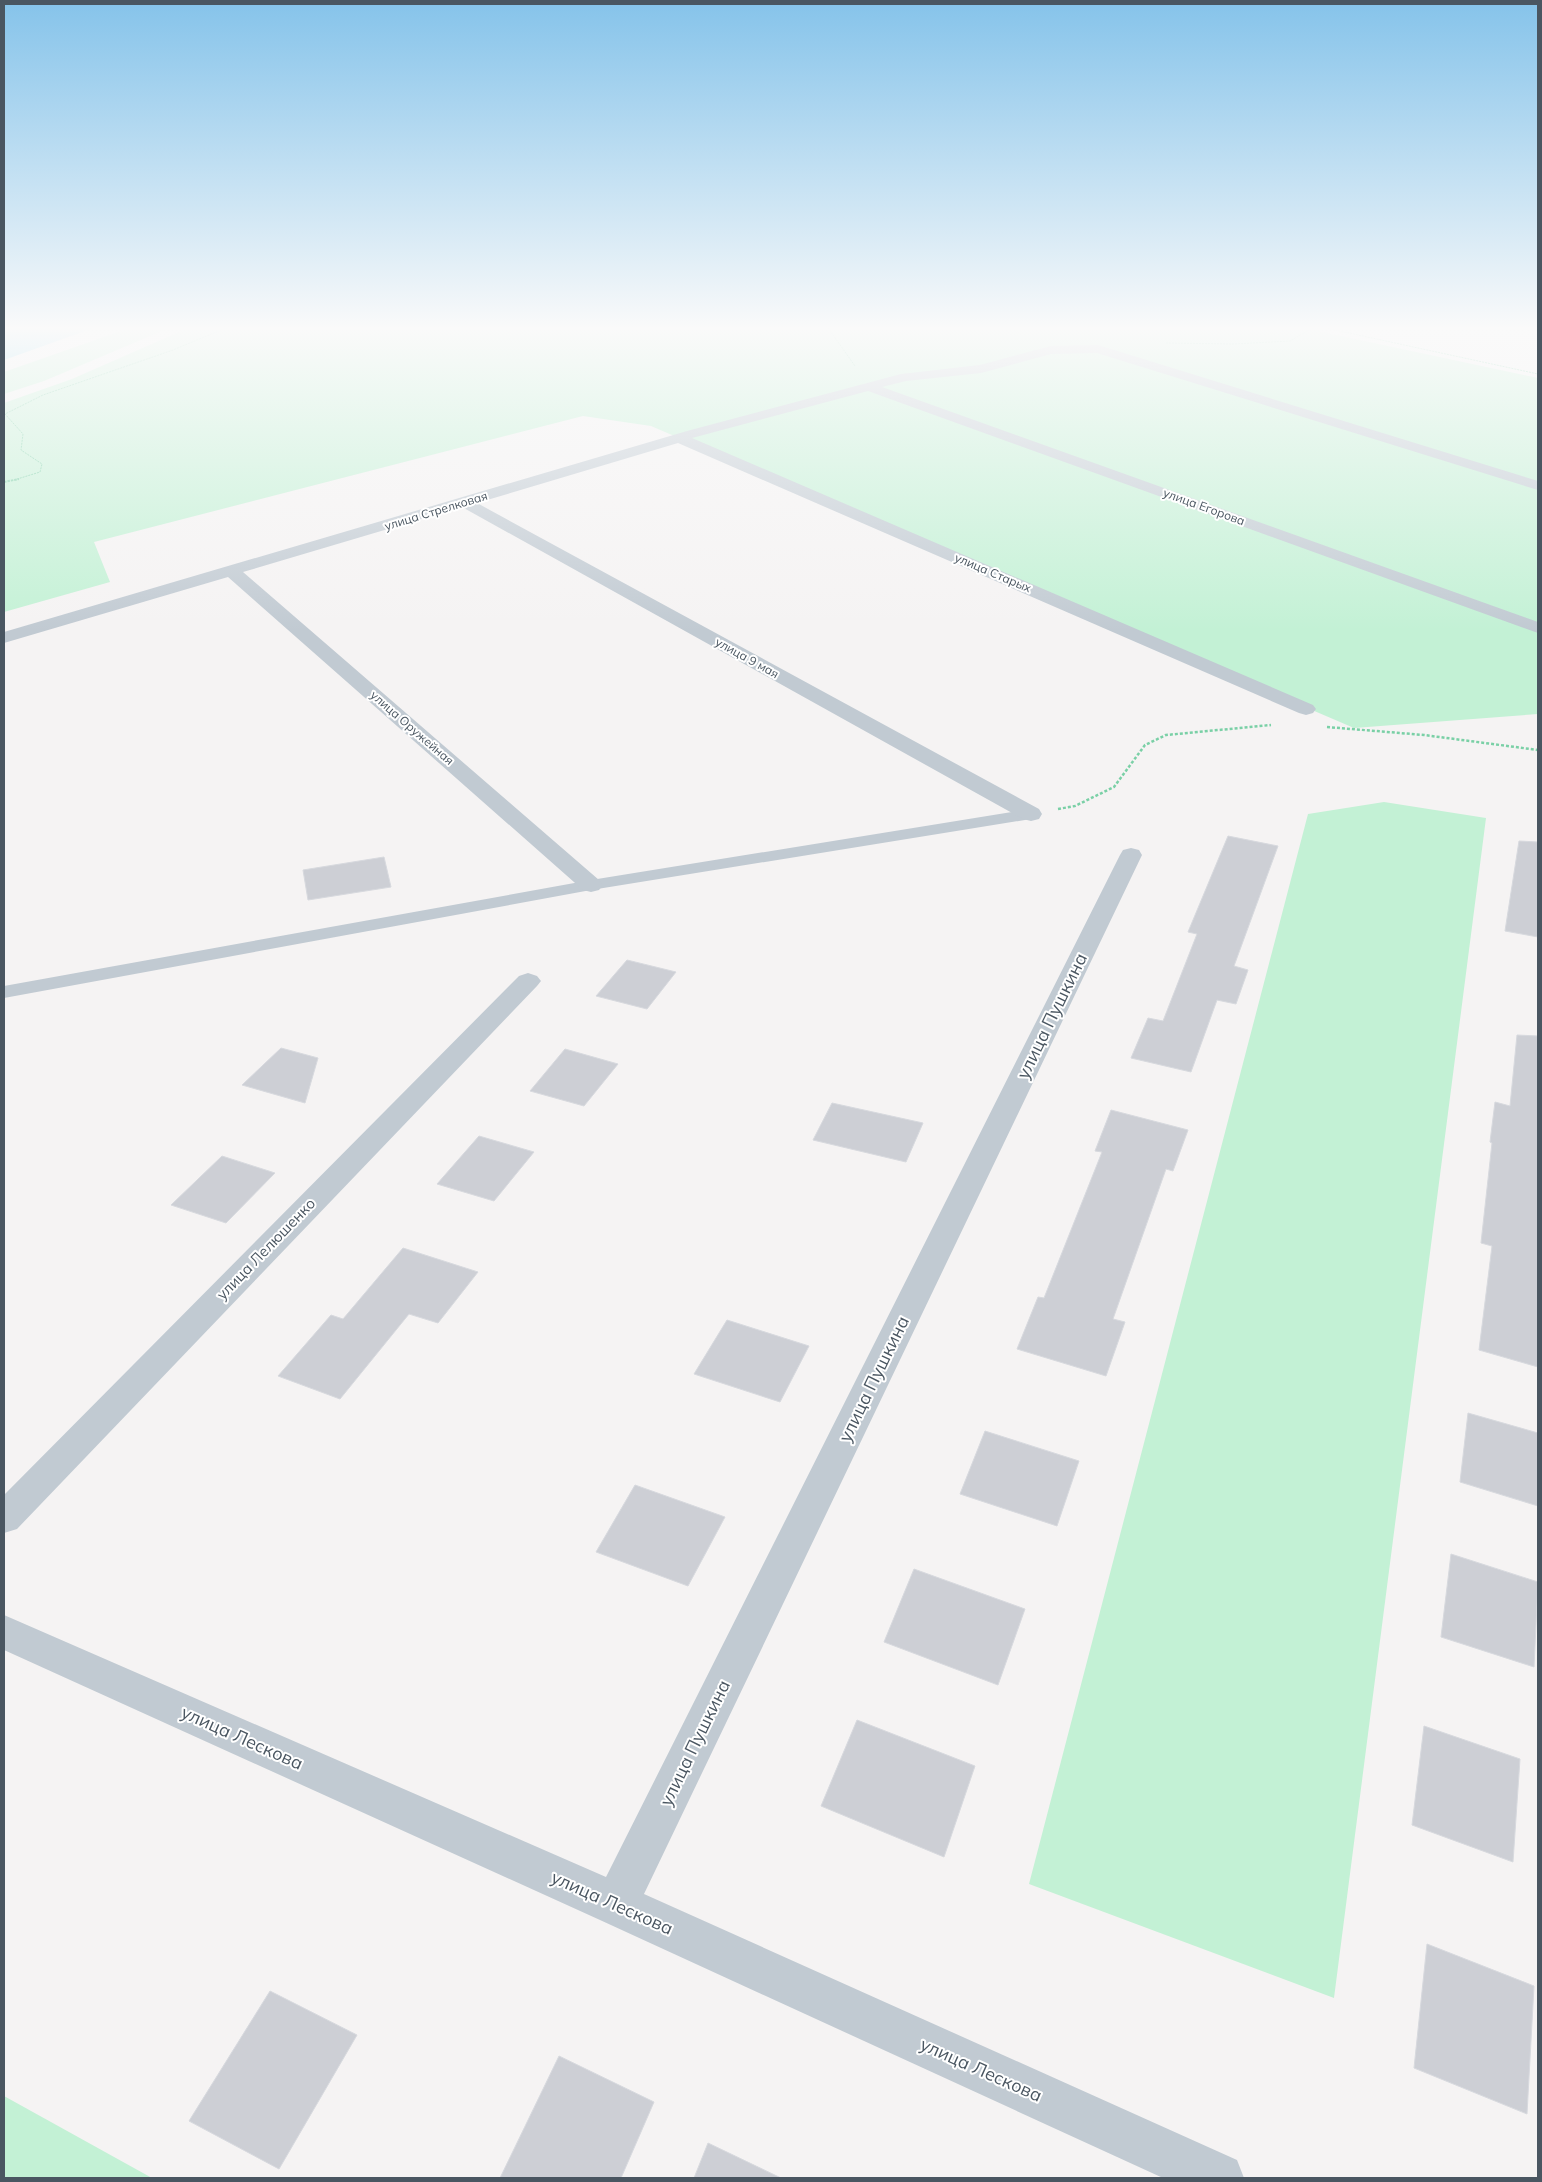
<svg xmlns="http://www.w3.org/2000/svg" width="1542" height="2182" font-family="Mulish,sans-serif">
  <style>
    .green { fill: #c3f1d5 }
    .water { fill: #90daee }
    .building { fill: #cdcfd5; stroke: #d7d9de }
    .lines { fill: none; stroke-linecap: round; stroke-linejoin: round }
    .path-far2 { stroke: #7ad0a6; stroke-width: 1; stroke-dasharray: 2 1; stroke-linecap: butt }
    .path-far1 { stroke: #7ad0a6; stroke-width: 2; stroke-dasharray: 2.5 1; stroke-linecap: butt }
    .path { stroke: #7ad0a6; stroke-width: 2.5; stroke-dasharray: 3 2; stroke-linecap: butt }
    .service { fill: #c1cad2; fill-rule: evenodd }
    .minor { fill: #c1cad2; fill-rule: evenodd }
    .labels { text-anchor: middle; stroke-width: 4; stroke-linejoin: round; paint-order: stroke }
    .far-street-label { font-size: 12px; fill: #4a5661; stroke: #fff }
    .street-label { font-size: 15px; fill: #4a5661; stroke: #fff }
    .near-street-label { font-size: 18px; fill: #4a5661; stroke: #fff }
  </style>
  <rect width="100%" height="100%" fill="#f5f3f3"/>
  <path class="green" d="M138 325H176L44 381 4 394V372Z
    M195 325H1347L1318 331 1538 378V714L1354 728 651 426 583 416 94 542 110 582 4 612V403L72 379Z
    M1384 802 1486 818 1334 1998 1029 1884 1308 814Z
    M4 2096 152 2178H4Z"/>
  <path class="water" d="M4 325H102L4 360Z"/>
  <path class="building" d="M1228 836 1278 846 1234 966 1248 970 1236 1004 1217 1000 1191 1072 1131 1058 1148 1018 1163 1021 1197 934 1188 932Z
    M1519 841 1538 842V937L1505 931Z
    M384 857 391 887 308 900 303 870Z
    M627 960 676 972 647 1009 596 996Z
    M1517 1035 1538 1036V1367L1479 1350 1492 1246 1481 1243 1492 1143 1490 1142 1495 1102 1510 1106Z
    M281 1048 318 1058 305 1103 242 1085Z
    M565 1049 618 1064 584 1106 530 1091Z
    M832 1103 923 1123 906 1162 813 1140Z
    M1111 1110 1188 1130 1173 1171 1166 1169 1113 1319 1125 1322 1106 1376 1017 1349 1038 1297 1044 1298 1102 1152 1095 1151Z
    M479 1136 534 1152 494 1201 437 1184Z
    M222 1156 275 1173 226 1223 171 1205Z
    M403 1248 478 1272 438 1323 409 1314 340 1399 278 1376 331 1315 343 1319Z
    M727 1320 809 1346 780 1402 694 1374Z
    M1468 1413 1538 1433V1506L1460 1482Z
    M985 1431 1079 1461 1057 1526 960 1494Z
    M635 1485 725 1517 688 1586 596 1552Z
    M1451 1554 1538 1582 1534 1667 1441 1637Z
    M914 1569 1025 1609 998 1685 884 1642Z
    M857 1720 975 1766 944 1857 821 1806Z
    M1424 1726 1520 1759 1513 1862 1412 1825Z
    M1427 1944 1534 1986 1527 2114 1414 2068Z
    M270 1991 357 2035 279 2169 189 2121Z
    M559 2056 654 2102 621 2178H500Z
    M708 2143 781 2178H694Z"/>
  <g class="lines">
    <path class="path-far2" d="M826 325 855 366
      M1312 325 1538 374
      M1166 343 1234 344 1290 341 1314 327
      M14 480 40 472 42 464 21 450 23 434 5 414 43 395 173 350 233 325"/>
    <path class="path-far1" d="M4 482 19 479"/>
    <path class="path" d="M1327 727 1424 735 1538 750
      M1058 809 1075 806 1114 787 1145 745 1166 735 1271 725"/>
    <path class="service" d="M1031 809 1037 810 1039 814 1037 818 591 890 4 998V986L591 880Z"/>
    <path class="minor" d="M1098 345 1538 481V490L1097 353 1051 354 981 373 906 381 882 387 1538 622V633L868 391 692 438 1313 705 1316 709 1313 713 1306 715 1299 713 678 443 477 503 1039 809 1042 814 1039 819 1031 821 1023 819 462 507 243 572 599 880 603 885 599 890 591 892 583 890 228 577 4 643V632L687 431 901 374 980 365 1051 346Z
      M1131 848 1139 850 1142 855 644 1894 1237 2160 1244 2178H1163L600 1920 4 1650V1615L606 1877 1120 855 1123 850Z
      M528 973 537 976 541 981 537 986 17 1529 4 1533V1495L519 976Z"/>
  </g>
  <linearGradient id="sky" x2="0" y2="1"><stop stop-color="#85c3ea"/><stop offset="0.52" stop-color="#fafafa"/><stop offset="1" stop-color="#fafafa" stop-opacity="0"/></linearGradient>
  <rect width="1542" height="631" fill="url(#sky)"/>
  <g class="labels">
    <g class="far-street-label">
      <text transform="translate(1204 507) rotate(20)" y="4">улица Егорова</text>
      <text transform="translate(436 511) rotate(-17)" y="4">улица Стрелковая</text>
      <text transform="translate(993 573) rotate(23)" y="4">улица Старых</text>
      <text transform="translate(747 658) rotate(29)" y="4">улица 9 мая</text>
      <text transform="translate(412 728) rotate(41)" y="4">улица Оружейная</text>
    </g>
    <g class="street-label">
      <text transform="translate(266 1249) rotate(-46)" y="5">улица Лелюшенко</text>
    </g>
    <g class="near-street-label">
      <text transform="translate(1052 1016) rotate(-64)" y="6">улица Пушкина</text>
      <text transform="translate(874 1379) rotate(-64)" y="6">улица Пушкина</text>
      <text transform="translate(242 1738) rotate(24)" y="6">улица Лескова</text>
      <text transform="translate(695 1743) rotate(-64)" y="6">улица Пушкина</text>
      <text transform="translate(612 1903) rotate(24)" y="6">улица Лескова</text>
      <text transform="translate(981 2070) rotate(24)" y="6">улица Лескова</text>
    </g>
  </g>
  <rect width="1542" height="2182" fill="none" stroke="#4a5661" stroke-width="10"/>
</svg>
